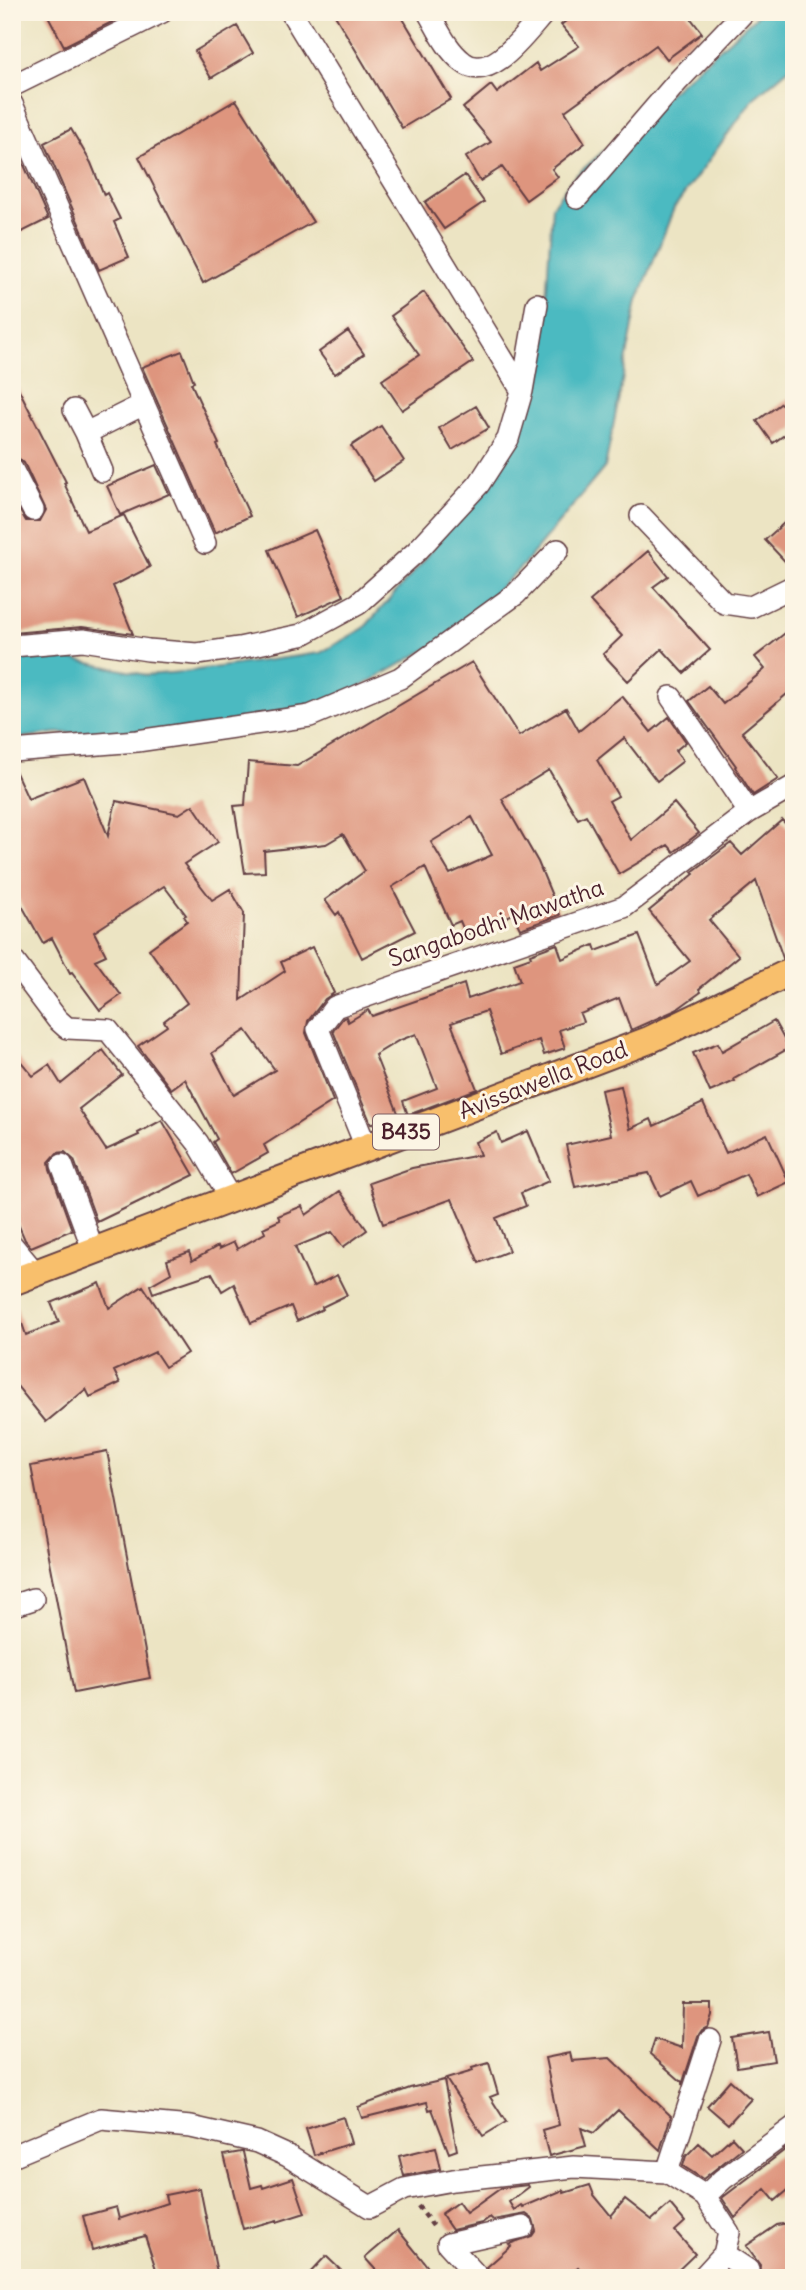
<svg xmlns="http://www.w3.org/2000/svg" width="806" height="2290" font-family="Delius,sans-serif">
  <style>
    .water { fill: #4bbac1; stroke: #4a6c76; stroke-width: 2 }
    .building { fill: #de957e; fill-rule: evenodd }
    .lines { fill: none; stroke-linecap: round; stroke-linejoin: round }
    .minor-casing { stroke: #623d42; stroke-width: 24 }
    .major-casing { stroke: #623d42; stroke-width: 30 }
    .path { stroke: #623d42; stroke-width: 4.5; stroke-dasharray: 5 5; stroke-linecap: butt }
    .minor { stroke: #fff; stroke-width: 21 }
    .major { stroke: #f8bf6c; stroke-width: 26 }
    .labels { text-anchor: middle; stroke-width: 6; stroke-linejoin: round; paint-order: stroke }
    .shield { fill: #fcf5e5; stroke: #7f5f63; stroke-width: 2 }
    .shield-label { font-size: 21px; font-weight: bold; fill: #4a1f2b }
    .street-label { font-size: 23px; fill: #4a1f2b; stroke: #fcf5e5 }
  </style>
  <rect width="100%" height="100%" fill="#fcf5e5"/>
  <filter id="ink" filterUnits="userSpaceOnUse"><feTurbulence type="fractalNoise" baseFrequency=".0143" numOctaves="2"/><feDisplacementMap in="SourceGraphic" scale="14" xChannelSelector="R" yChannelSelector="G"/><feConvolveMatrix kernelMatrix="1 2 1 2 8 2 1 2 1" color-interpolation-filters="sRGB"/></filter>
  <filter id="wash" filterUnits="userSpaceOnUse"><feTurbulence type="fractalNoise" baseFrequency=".00686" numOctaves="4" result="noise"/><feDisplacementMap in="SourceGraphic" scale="28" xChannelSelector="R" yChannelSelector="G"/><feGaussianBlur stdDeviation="1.57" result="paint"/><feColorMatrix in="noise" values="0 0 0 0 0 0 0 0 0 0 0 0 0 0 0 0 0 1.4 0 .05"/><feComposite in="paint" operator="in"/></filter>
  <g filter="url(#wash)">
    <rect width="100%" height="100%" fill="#ece4c3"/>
    <path class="water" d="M761 12H794V64L754 98 674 208 638 301 605 467 525 563 452 635 348 694 254 721 153 732 55 733 12 739V653L28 650 146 675 183 672 320 653 364 628 421 564 516 437 546 303 552 206 572 179Z"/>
    <g id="blocks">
      <path class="building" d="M46 12H132L64 46Z
        M333 12H399L451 99 402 128Z
        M577 12H686L702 33 667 59 656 45 565 111 585 143 552 169 558 177 526 200 502 167 480 181 466 157 491 142 463 108 491 85 497 93 536 63 540 71 579 46 561 25Z
        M237 26 253 53 211 78 195 51Z
        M236 100 313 222 203 283 139 157Z
        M71 129 91 163 104 195 107 193 120 219 114 222 129 257 99 270 44 143Z
        M20 156 48 219 12 237V160Z
        M465 175 484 202 444 229 425 202Z
        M424 292 473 362 402 410 382 380 419 355 391 316Z
        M348 331 364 354 335 374 319 352Z
        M182 351 194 382 191 383 219 444 217 445 250 516 215 533 142 367Z
        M12 376 66 482 64 483 86 531 124 515 150 567 113 586 133 634 82 627 12 633V498L26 521H40L46 510 24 463 18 458 12 456Z
        M794 394V428L773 443 757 421Z
        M476 406 489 428 452 450 439 428Z
        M381 426 404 461 374 481 351 446Z
        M156 465 169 494 120 515 107 486Z
        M794 514V571L765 540Z
        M315 530 344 596 298 617 269 550Z
        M648 551 668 576 653 587 710 650 684 673 662 649 628 681 603 654 622 636 590 601Z
        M794 626V688L742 732 778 779 753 795 735 767 736 766 689 701 708 686 723 704 765 669 755 657Z
        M472 662 519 736 566 708 579 731 622 696 651 732 669 717 686 742 675 751 683 761 657 781 624 738 597 760 618 796 609 801 631 840 674 803 699 833 674 852 668 845 619 874 586 815 578 819 549 770 502 799 538 862 560 915 520 929 513 914 466 935 460 921 451 925 425 867 392 887 415 931 362 958 339 912 336 915 325 900 365 871 343 834 326 844 264 851 265 872 245 873 234 806 245 805 248 762 297 766ZM472 817 492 855 450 874 431 842Z
        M12 764 28 799 84 777 108 836 116 801 179 814 193 805 218 842 184 864 212 900 230 889 244 913 241 1000 285 971 281 962 312 947 334 993 325 999 308 1021 306 1033 333 1101 264 1145 268 1153 231 1174 213 1142 217 1139 185 1079 171 1089 138 1046 167 1026 164 1021 187 1003 149 949 187 921 184 916 186 915 164 886 94 932 106 955 95 960 121 995 100 1010 72 972 70 973 52 938 43 943 12 888ZM246 1030 275 1070 234 1095 212 1053Z
        M782 820 794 833V954L783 958 756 881 709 920 739 956 699 989 701 992 676 1010 631 1030 619 998 580 1014 583 1022 559 1030 565 1048 544 1055 539 1040 501 1054 486 1011 451 1023 477 1089 408 1115 403 1101 437 1088 416 1034 398 1041 375 1055 398 1113 371 1124 333 1031 343 1018 346 1017 348 1022 368 1010 372 1016 464 984 468 999 520 981 514 963 531 957 530 954 557 944 562 959 594 945 596 951 639 935 658 984 690 961 649 911 694 874 692 872 731 843 742 855Z
        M774 1021 789 1048 734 1079 735 1081 710 1092 693 1053 718 1043 722 1051Z
        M103 1050 122 1075 79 1109 106 1150 139 1135 138 1133 162 1120 194 1175 97 1222 74 1160 65 1152 57 1153 49 1162 50 1169 72 1230 31 1247 25 1240 12 1210V1051L33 1076 49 1065 61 1084Z
        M621 1086 630 1129 651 1119 654 1126 703 1103 726 1153 767 1134 789 1182 757 1197 746 1174 698 1196 691 1181 660 1196 649 1173 575 1187 566 1145 611 1135 601 1090Z
        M528 1131 549 1181 521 1193 526 1206 496 1218 509 1251 479 1263 452 1199 383 1224 369 1183 412 1168 480 1155 475 1142 497 1132 501 1143Z
        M340 1191 367 1230 343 1247 332 1232 295 1247 313 1287 337 1275 347 1295 322 1307 323 1309 297 1321 291 1306 251 1323 234 1284 222 1291 212 1273 153 1293 150 1285 171 1273 167 1260 189 1252 192 1261 218 1246 219 1249 234 1242 237 1249 265 1233 263 1228 280 1220 278 1216 302 1206 306 1215Z
        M100 1283 109 1308 143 1286 187 1353 165 1367 155 1352 114 1371 120 1383 90 1397 86 1389 46 1422 12 1380V1303H15L26 1335 59 1322 51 1303Z
        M107 1451 150 1678 74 1693 31 1466Z
        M683 2004H712V2015L708 2027 702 2030 698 2036 682 2085V2082L650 2054 655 2039 682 2048Z
        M769 2032 774 2061 737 2067 732 2038Z
        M570 2053 572 2061 610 2058 671 2116 660 2150 618 2110 594 2133 581 2128 586 2146 549 2156 542 2130 559 2125 545 2058Z
        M489 2063 498 2094 490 2097 506 2122 483 2136 446 2079 473 2071 472 2068Z
        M444 2080 457 2150 449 2153 432 2109 429 2110 427 2102 362 2118 358 2107 410 2088Z
        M730 2080 751 2099 728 2124 707 2106Z
        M343 2117 351 2143 314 2155 306 2129Z
        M732 2137 742 2148 703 2179 683 2166 686 2156 699 2143 712 2155Z
        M794 2143V2185L775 2201 765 2189 735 2218 722 2198Z
        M436 2147 441 2169 404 2176 399 2156Z
        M241 2152H243L251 2188 262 2185 263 2188 293 2178 305 2213 277 2222V2220L243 2229 224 2155Z
        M528 2185 529 2187 509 2202 514 2210 521 2205 523 2207 563 2190 564 2193 590 2185 594 2195 611 2216 625 2199 652 2220 670 2204 685 2222 675 2231 695 2254 670 2278H588L578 2267 565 2278H492L487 2267 511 2246 509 2244 532 2236 536 2230 533 2219 526 2214 493 2220 490 2217 482 2223 452 2230 441 2214 458 2202 466 2213 501 2188Z
        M200 2188 218 2278H159L145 2236 92 2250 83 2216 116 2207 119 2219 167 2203 165 2195Z
        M794 2222V2278H759L760 2265 746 2246 777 2225Z
        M398 2230 421 2258 436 2278H383L365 2258Z
        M326 2256 349 2278H305Z"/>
    </g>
  </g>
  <g filter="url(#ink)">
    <use href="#blocks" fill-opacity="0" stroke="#623d42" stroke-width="2"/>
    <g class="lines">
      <g class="minor-casing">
        <path id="minor" d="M291 12 522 391
          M428 12C438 29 447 50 463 62 491 85 528 30 545 12
          M12 86 162 12
          M12 104 205 543
          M577 198 678 81 744 12
          M74 410 86 433
          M12 469 33 510
          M102 471 86 433 144 404
          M641 516 724 603 751 607 794 586
          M12 646 83 640 148 650 197 654 239 648 301 635 358 604 417 551 479 484 508 439 522 391 537 304
          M671 697 749 812
          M12 751 137 741 310 716 400 678 516 594 558 550
          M12 959 57 1019 67 1028 108 1030 198 1143 231 1199
          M366 1147 318 1029 335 1007 624 907 749 812 794 786
          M62 1165 94 1252
          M12 1245 36 1274
          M12 1606 33 1599
          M12 2156 101 2119 191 2127 257 2142 288 2156 370 2207 404 2189 453 2180 574 2167 667 2172 705 2196 729 2233 724 2254 702 2278
          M667 2172 710 2040
          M705 2196 723 2179 794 2127
          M448 2244 523 2227
          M448 2244 479 2278
          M724 2254 748 2270"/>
      </g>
      <g class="major-casing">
        <path id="major" d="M12 1282 649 1040 794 970"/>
      </g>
      <path class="path" d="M418 2206 436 2230"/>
      <use href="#minor" class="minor"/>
      <use href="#major" class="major"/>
    </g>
  </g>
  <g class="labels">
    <rect class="shield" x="373" y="1114.5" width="66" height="35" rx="5"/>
    <g class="shield-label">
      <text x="406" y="1139">B435</text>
    </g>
    <g class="street-label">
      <text transform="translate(496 923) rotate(-19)" y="8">Sangabodhi Mawatha</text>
      <text transform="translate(543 1080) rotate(-21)" y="8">Avissawella Road</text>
    </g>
  </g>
  <rect width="806" height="2290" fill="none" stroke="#fcf5e5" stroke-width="42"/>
</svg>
